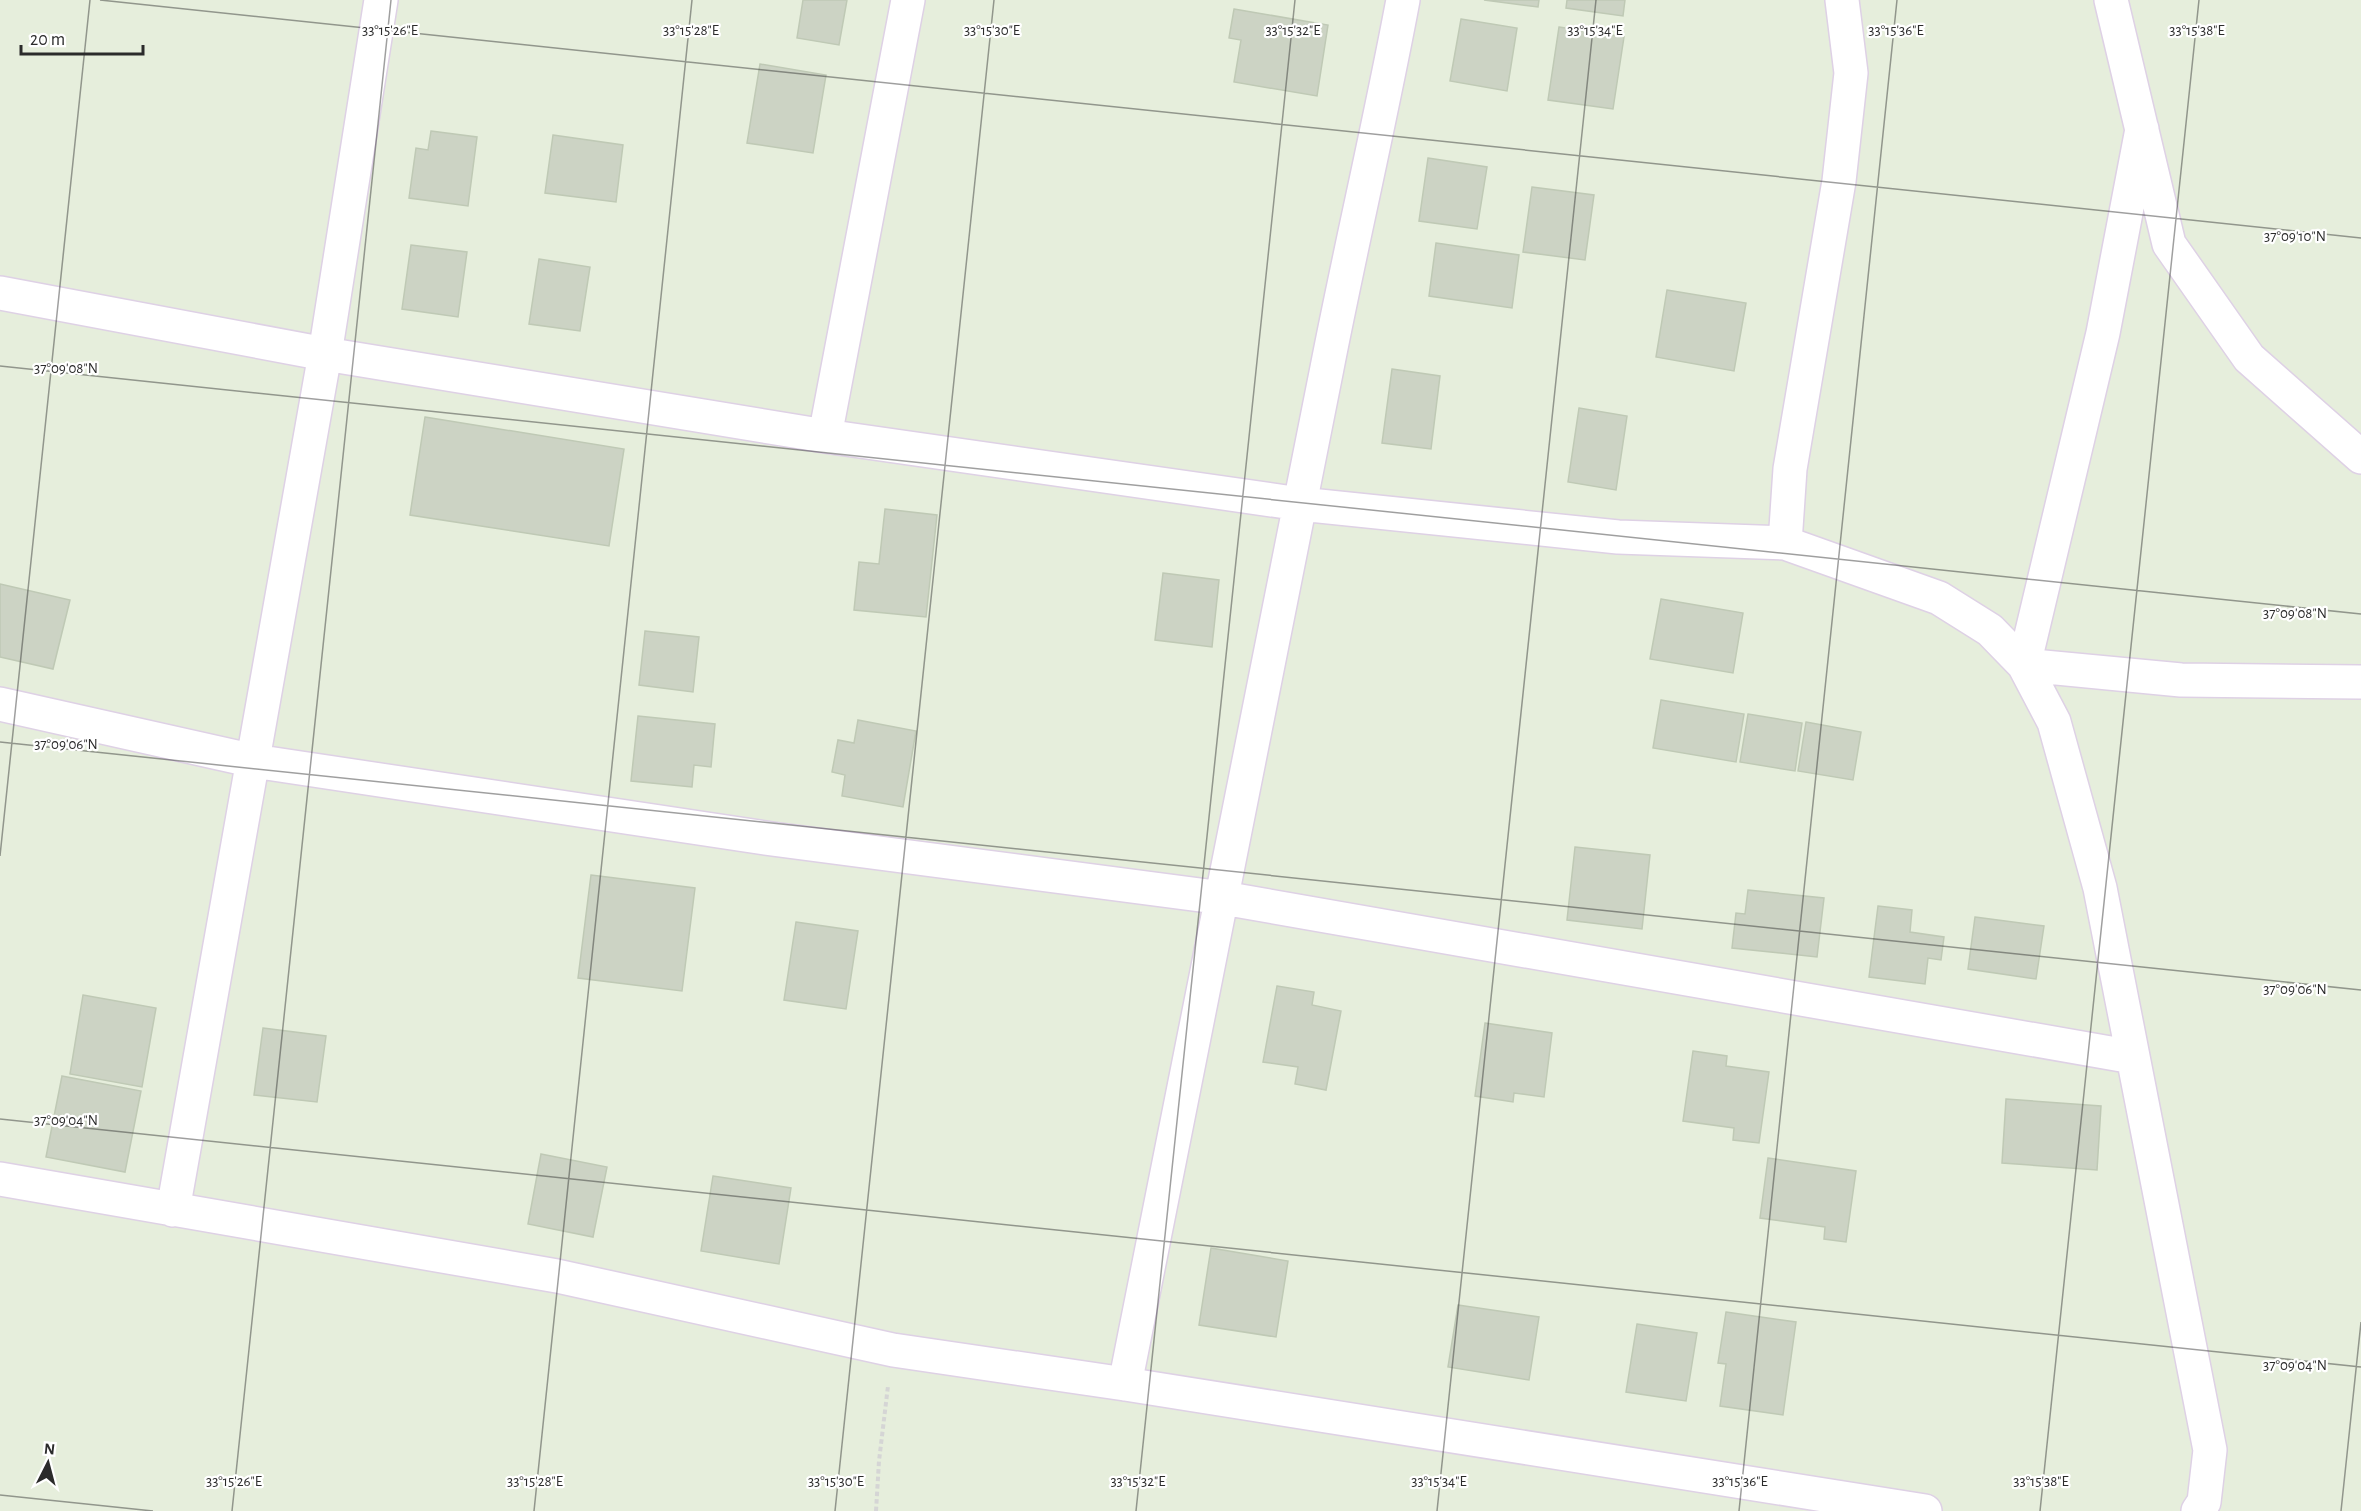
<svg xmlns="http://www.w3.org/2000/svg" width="2361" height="1511" font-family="'Alegreya Sans',sans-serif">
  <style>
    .building { fill: #ccd3c4; stroke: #bfc9b5; stroke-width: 1.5 }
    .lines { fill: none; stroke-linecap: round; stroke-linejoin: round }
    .minor-casing { stroke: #ded1e5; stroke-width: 36 }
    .path { stroke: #d5d5d5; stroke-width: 4; stroke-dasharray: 4.5 3; stroke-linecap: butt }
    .minor { stroke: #fff; stroke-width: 33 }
    .ticks { fill: none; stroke: #2b2b2b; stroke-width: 1.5; stroke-opacity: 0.45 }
    .ticks-label { font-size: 15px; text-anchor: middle; fill: #2b2b2b; stroke: #fff; stroke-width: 4.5; stroke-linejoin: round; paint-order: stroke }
  </style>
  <rect width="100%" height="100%" fill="#e6eedc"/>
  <path class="building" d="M803 0H847L839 45 797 38Z
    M1484 0H1539L1538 7Z
    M1567 0H1625L1623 16 1566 8Z
    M1234 9 1328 25 1317 96 1234 82 1241 40 1229 38Z
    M1461 19 1517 28 1507 91 1450 81Z
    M1559 27 1624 37 1613 109 1548 100Z
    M760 64 826 75 813 153 747 143Z
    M431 131 477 137 468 206 409 198 416 148 428 150Z
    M553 135 623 145 616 202 545 193Z
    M1428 158 1487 167 1477 229 1419 221Z
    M1532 187 1594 195 1585 260 1523 252Z
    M1436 243 1519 255 1512 308 1429 296Z
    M411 245 467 252 458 317 402 309Z
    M539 259 590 267 580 331 529 324Z
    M1667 290 1746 303 1734 371 1656 357Z
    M1392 369 1440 376 1431 449 1382 443Z
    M1579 408 1627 416 1616 490 1568 482Z
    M425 417 624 449 609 546 410 515Z
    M885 509 937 515 926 617 854 610 859 562 879 564Z
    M1163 573 1219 580 1212 647 1155 640Z
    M0 584 70 600 53 669 0 657Z
    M1661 599 1743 613 1733 673 1650 659Z
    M645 631 699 637 693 692 639 685Z
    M1661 700 1744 714 1736 762 1653 748Z
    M1748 714 1802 723 1795 771 1740 762Z
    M638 716 715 724 711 767 694 765 692 787 631 781Z
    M858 720 916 731 903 807 842 796 845 775 832 772 838 740 854 743Z
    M1806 722 1861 732 1853 780 1798 771Z
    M1575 847 1650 855 1642 929 1567 920Z
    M591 875 695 888 682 991 578 978Z
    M1748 890 1824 898 1817 957 1732 948 1736 913 1745 914Z
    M1878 906 1912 910 1910 932 1944 937 1941 960 1928 958 1925 984 1869 977Z
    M1975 917 2044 926 2036 979 1968 969Z
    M796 922 858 931 846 1009 784 1000Z
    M1277 986 1314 992 1312 1005 1341 1011 1326 1090 1295 1084 1298 1067 1263 1062Z
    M83 995 156 1008 142 1087 70 1074Z
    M1485 1023 1552 1033 1544 1097 1514 1093 1513 1102 1475 1096Z
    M263 1028 326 1036 317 1102 254 1095Z
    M1693 1051 1727 1056 1726 1066 1769 1072 1759 1143 1733 1140 1734 1128 1683 1121Z
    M62 1076 141 1091 125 1172 46 1157Z
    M2006 1099 2101 1106 2097 1170 2002 1163Z
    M541 1154 607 1167 593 1237 528 1224Z
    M1768 1158 1856 1171 1846 1242 1824 1239 1825 1227 1760 1218Z
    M713 1176 791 1188 779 1264 701 1251Z
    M1211 1248 1288 1261 1276 1337 1199 1325Z
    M1458 1305 1539 1317 1529 1380 1448 1367Z
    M1726 1312 1796 1322 1783 1415 1720 1406 1726 1364 1718 1363Z
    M1637 1324 1697 1333 1686 1401 1626 1392Z"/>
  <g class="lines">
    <g class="minor-casing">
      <path id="minor" d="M2111 0 2169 244 2249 358 2361 457
        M2142 129 2103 333 2024 665 2181 680 2361 682
        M0 293 325 354 825 436 1300 504 1618 537 1785 543 1790 469 1839 181 1851 73 1842 0
        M825 436 908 0
        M1785 543 1939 598 1990 630 2024 665 2054 722 2100 888 2210 1450 2204 1502 2198 1511
        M0 704 254 761 772 839 1223 898 2133 1057
        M0 1179 557 1276 893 1350 1125 1384 1925 1511
        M173 1210 325 354 381 0
        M1125 1384C1193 1046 1259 707 1327 368 1351 245 1380 123 1403 0"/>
    </g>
    <path class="path" d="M876 1511 879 1461 888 1386"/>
    <use href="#minor" class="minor"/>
  </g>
  <path class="ticks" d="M100 0 2361 238M0 366 2361 614M0 742 2361 990M0 856 90 0M0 1119 2361 1367M0 1495 153 1511M232 1511 391 0M534 1511 692 0M835 1511 994 0M1136 1511 1295 0M1437 1511 1596 0M1739 1511 1897 0M2040 1511 2199 0M2341 1511 2361 1322"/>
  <g class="ticks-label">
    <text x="390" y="35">33°15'26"E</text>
    <text x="691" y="35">33°15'28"E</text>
    <text x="992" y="35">33°15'30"E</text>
    <text x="1293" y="35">33°15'32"E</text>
    <text x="1595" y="35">33°15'34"E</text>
    <text x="1896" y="35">33°15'36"E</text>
    <text x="2197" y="35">33°15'38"E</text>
    <text x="2295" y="241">37°09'10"N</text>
    <text x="66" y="373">37°09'08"N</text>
    <text x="2295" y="618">37°09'08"N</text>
    <text x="66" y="749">37°09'06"N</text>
    <text x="2295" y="994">37°09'06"N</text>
    <text x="66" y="1125">37°09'04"N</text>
    <text x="2295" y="1370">37°09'04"N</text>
    <text x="234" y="1486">33°15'26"E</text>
    <text x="535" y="1486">33°15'28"E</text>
    <text x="836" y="1486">33°15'30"E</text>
    <text x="1138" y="1486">33°15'32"E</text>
    <text x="1439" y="1486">33°15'34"E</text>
    <text x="1740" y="1486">33°15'36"E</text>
    <text x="2041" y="1486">33°15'38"E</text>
  </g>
  <g transform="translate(48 1463) rotate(6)" stroke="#ffffff" stroke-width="4.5" paint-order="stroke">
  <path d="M0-4.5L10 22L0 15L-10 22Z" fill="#2b2b2b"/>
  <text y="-9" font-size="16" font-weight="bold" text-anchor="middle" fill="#2b2b2b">N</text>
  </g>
  <path d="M21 45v9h122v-9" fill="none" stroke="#2b2b2b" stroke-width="3"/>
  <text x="30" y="45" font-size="18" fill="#2b2b2b" stroke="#ffffff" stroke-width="4.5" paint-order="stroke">20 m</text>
</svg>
